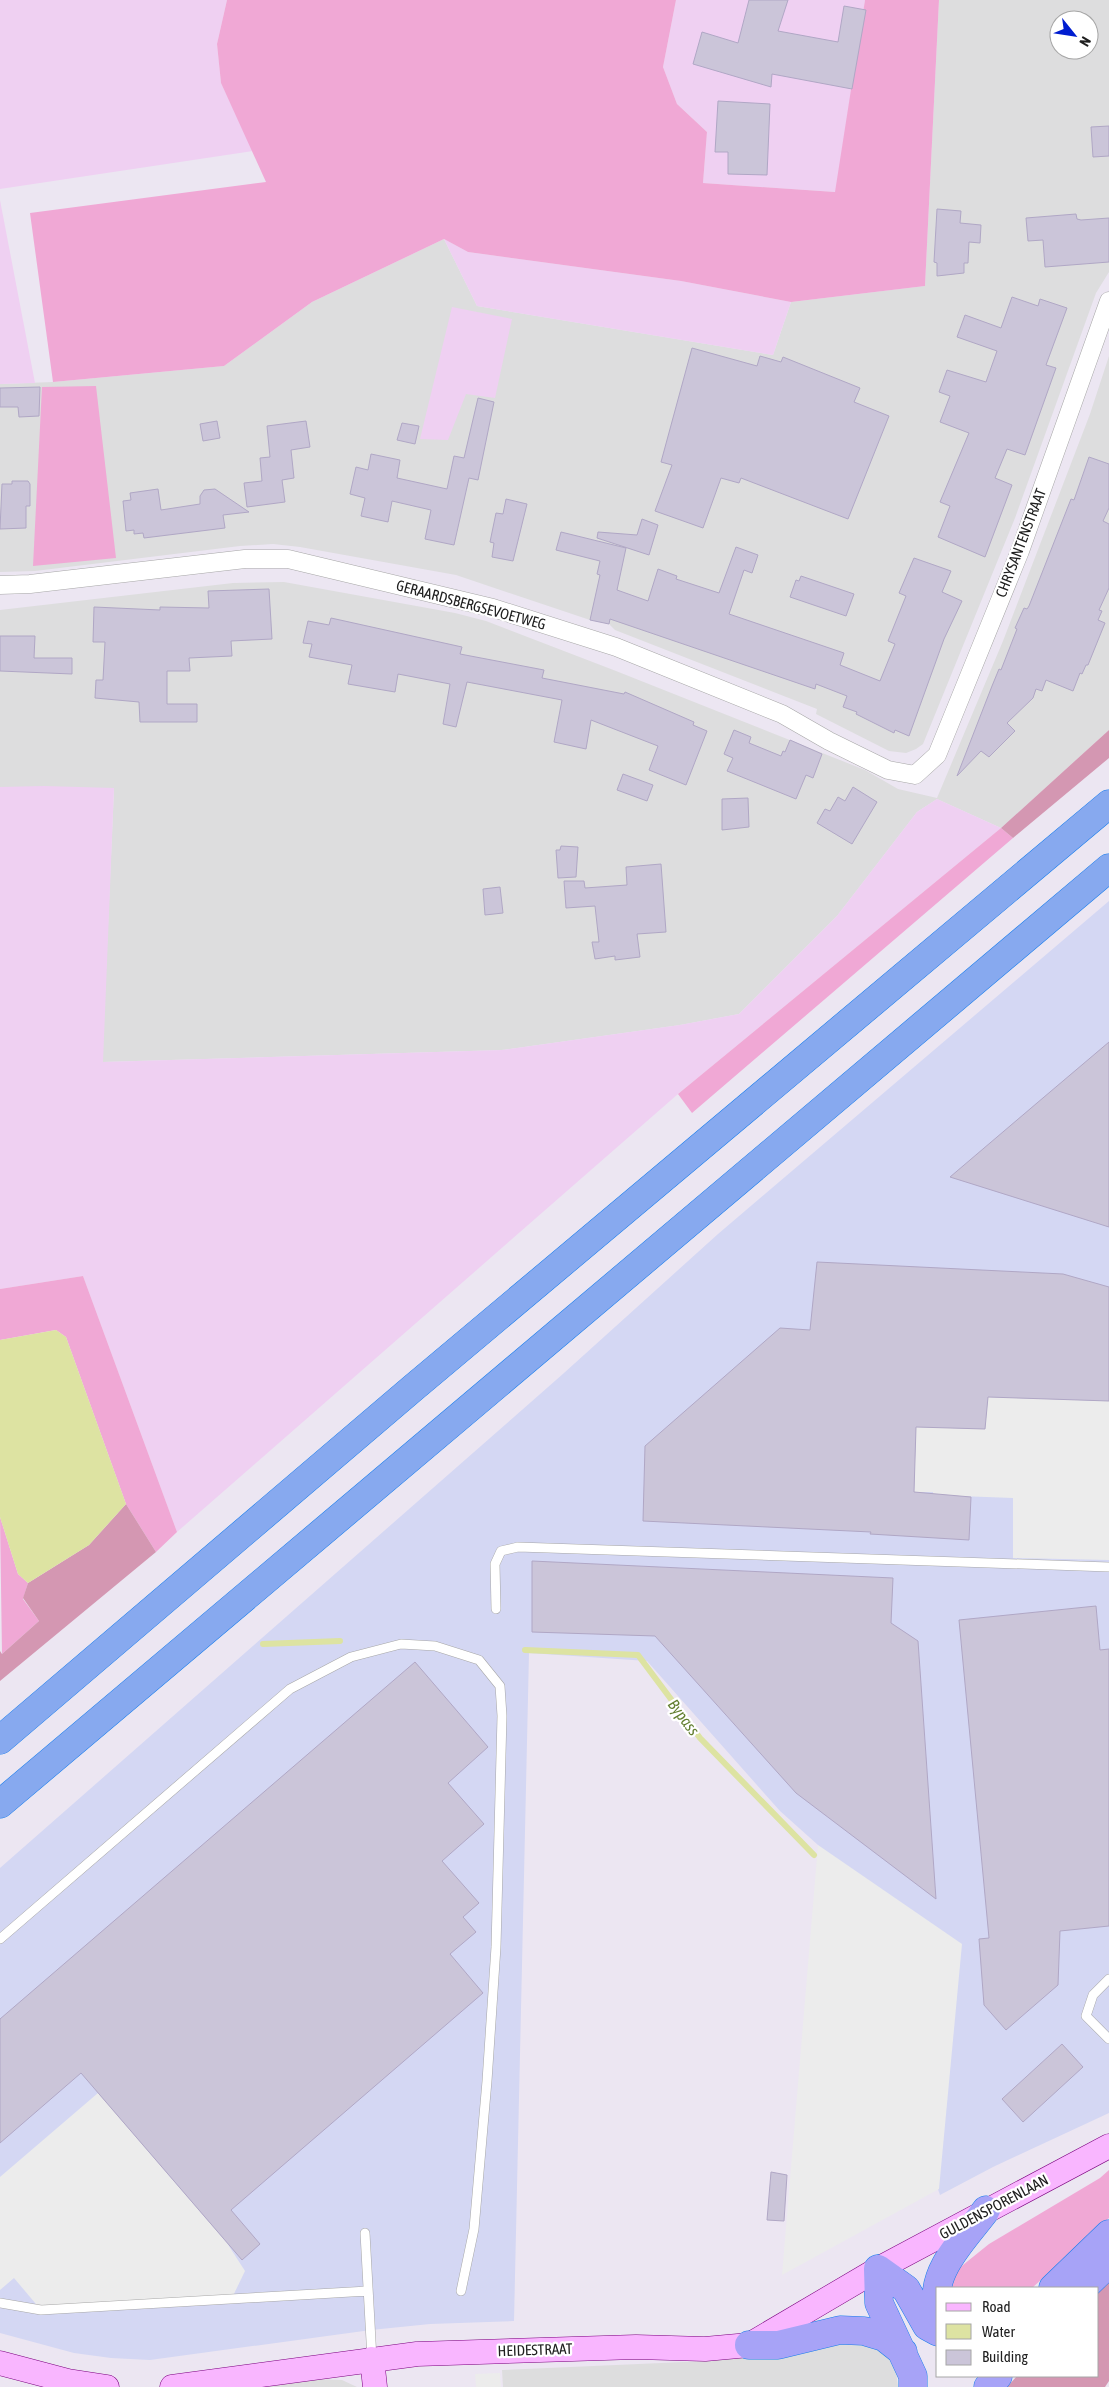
<svg xmlns="http://www.w3.org/2000/svg" width="1109" height="2387" font-family="'Asap Condensed',sans-serif">
  <style>
    .residential { fill: #ddddde; fill-rule: evenodd }
    .commercial { fill: #d4d7f3 }
    .farmland { fill: #efd0f2 }
    .grass { fill: #f0a8d5 }
    .forest { fill: #d497b2 }
    .parking { fill: #ececec }
    .water { fill: #dde3a2 }
    .lines { fill: none; stroke-linecap: round; stroke-linejoin: round }
    .stream { stroke: #dde3a2; stroke-width: 6 }
    .building { fill: #cbc5d9; stroke: #b0a7c5 }
    .service-casing { stroke: #a7a7a7; stroke-width: 10 }
    .minor-casing { stroke: #a7a7a7; stroke-width: 19 }
    .secondary-casing { stroke: #7a007e; stroke-width: 25 }
    .trunk-casing { stroke: #177dec; stroke-width: 29 }
    .motorway-casing { stroke: #177dec; stroke-width: 29 }
    .service { stroke: #fff; stroke-width: 9 }
    .minor { stroke: #fff; stroke-width: 18 }
    .secondary { stroke: #f9b6ff; stroke-width: 24 }
    .trunk { stroke: #a7a3f7; stroke-width: 28 }
    .motorway { stroke: #87a9ef; stroke-width: 28 }
    .labels { text-anchor: middle; stroke-width: 4.5; stroke-linejoin: round; paint-order: stroke }
    .street-label { font-size: 15px; fill: #202020; stroke: #fff }
    .water-label { font-size: 16px; font-style: italic; fill: #637f31; stroke: #fff }
  </style>
  <rect width="100%" height="100%" fill="#ece6f2"/>
  <path class="residential" d="M939 0H1109V272L1096 293 1015 518 923 744 916 749 906 753 889 751 816 714 817 709 615 630 609 624 590 620 456 575 300 547 273 544 240 546 35 571 0 572V384L53 382 224 366 312 302 444 239 477 306 773 355 791 302 925 286ZM1059 20H1089V50H1059Z
    M1109 356V730L1001 828 937 799 917 812 837 916 739 1014 680 1025 502 1050 102 1062 114 789 0 787V610L233 583 284 582 455 613 486 621 616 671 865 770 898 789 937 798 1003 641 1090 414Z
    M856 2338 875 2343 890 2357 896 2371 898 2387H503L502 2370 707 2361 791 2351Z
    M311 2379 342 2380 357 2387H267Z"/>
  <path class="commercial" d="M1109 901V2113L993 2167 940 2195 818 1845 780 1811 647 1661 529 1653 514 2321 430 2324 371 2330 150 2360 111 2358 74 2353 0 2333V1868L564 1373 718 1234Z"/>
  <path class="farmland" d="M0 0H227L217 44 221 83 253 151 0 189Z
    M676 0H865L836 192 703 183 707 132 677 104 663 67Z
    M0 200 35 383 0 384Z
    M444 239 468 252 681 281 791 302 773 355 477 306Z
    M452 307 512 319 495 398 466 394 448 440 420 439Z
    M44 786 114 788 103 1062 502 1050 680 1025 739 1014 837 916 917 812 937 799 1001 828 678 1094 177 1532 83 1276 0 1289V787Z"/>
  <path class="grass" d="M227 0H676L663 67 677 104 707 132 703 183 835 192 865 0H939L925 286 791 302 681 281 468 252 444 239 312 302 224 366 53 382 30 213 266 182 221 83 217 44Z
    M96 386 116 558 33 566 42 387Z
    M1001 828 1013 838 692 1113 678 1094Z
    M83 1276 177 1532 156 1552 126 1504 66 1337 56 1330 0 1340V1289Z
    M0 1517 18 1574 28 1583 23 1599 39 1621 2 1654Z
    M1109 2170V2218L1032 2288H950L958 2269 989 2244 1100 2178Z"/>
  <path class="forest" d="M1109 730V758L1013 838 1001 828Z
    M126 1504 156 1552 0 1681V1651L2 1654 39 1621 23 1598 28 1583 89 1545Z
    M1109 2282V2381L1105 2387H1007L1017 2376H1098V2293Z"/>
  <path class="parking" d="M988 1397 1109 1401V1560L1013 1558V1498L933 1495V1492H914L916 1427 985 1429Z
    M818 1845 962 1944 939 2189 782 2275Z
    M98 2093 227 2243 245 2271 232 2298 41 2310 14 2278 0 2290V2177Z
    M500 2373 501 2387H476L475 2374Z"/>
  <path class="water" d="M56 1330 66 1337 126 1504 89 1545 28 1583 18 1574 0 1517V1340Z"/>
  <g class="lines">
    <path class="stream" d="M263 1644 340 1641
      M525 1650 638 1655 700 1738 814 1855"/>
  </g>
  <path class="building" d="M749 0H788L778 31 838 42 844 6 866 10 852 89 772 74 771 87 693 64 702 32 738 43Z
    M718 101 770 104 767 175 728 174V152H715Z
    M1109 126V156L1093 157 1091 127Z
    M937 209 961 211 960 223 981 225 980 243 969 242 968 263H964V273L937 276V263L934 262Z
    M1076 214 1077 219 1081 220 1109 218V262L1045 267 1043 240 1028 241 1026 218Z
    M1012 297 1038 306 1040 299 1067 308 1046 365 1056 368 1025 455 1007 449 995 478 1012 485 985 557 938 537 950 506 940 502 969 433 940 422 950 396 939 392 947 370 986 382 997 351 957 337 965 315 1001 328Z
    M692 348 757 366 760 356 781 362 783 357 860 388 854 402 889 416 848 519 741 478 739 483 721 478 703 528 655 511 672 465 661 462Z
    M40 387 39 416 19 417 18 407H0V388Z
    M478 398 494 402 478 480 469 478 454 545 425 539 431 510 392 501 388 522 361 516 365 498 350 494 356 467 368 470 371 454 400 460 397 478 447 489 454 456 464 458Z
    M217 421 220 438 203 441 200 424Z
    M306 421 310 447 291 450 294 478 282 480 285 502 247 507 244 483 262 481 260 458 270 457 267 426Z
    M402 423 419 426 415 444 397 440Z
    M1089 457 1109 464V508L1103 521 1109 524V588L1099 610 1102 611 1098 620 1105 623 1088 665H1086L1082 674 1080 673 1073 691 1046 680 1042 691 1036 689 1033 698 1007 723 1015 731 989 757 981 751 957 776 992 686 999 669 1001 670 1017 629 1015 628 1024 608 1027 609 1029 606 1071 499 1074 500Z
    M12 481H28L30 484V506H26V528L0 529 2 484H12Z
    M158 489 161 510 200 504V496L204 490 215 489 249 512 223 515 225 528 144 538 143 533 134 534V530L126 531 123 501 131 500 130 493Z
    M506 499 527 504 513 561 492 557 494 543 490 542 496 513 503 514Z
    M642 519 658 525 649 555 597 538 598 532 637 535Z
    M561 532 626 548 617 590 648 601 658 569 677 576 676 579 719 593 736 547 758 555 752 573 744 570 729 614 844 653 840 665 880 681 895 644 888 641 906 596 899 593 914 558 951 571 942 592 962 601 944 639 909 736 895 730 894 733 856 714 857 712 843 707 847 696 816 684 815 689 610 619 609 624 590 620 600 575 597 574 600 561 556 550Z
    M801 576 854 594 846 616 790 597 796 580 799 581Z
    M269 589 272 639 231 641 232 656 189 658 190 671H167V704H197V722H140L139 702 95 698 96 680H103L105 642H93L94 607 160 610V607L209 608 208 591Z
    M331 618 462 647 460 654 544 670 542 678 624 694 625 692 694 722 693 725 707 731 686 785 649 770 658 746 591 720 586 749 554 742 562 700 467 682 456 727 443 724 450 684 398 674 395 692 348 684 352 665 309 657 312 644 303 643 308 621 329 625Z
    M0 636H35L34 658H72V674L0 671Z
    M734 730 751 737 749 743 781 756 783 751 785 752 790 740 822 754 813 778 806 775 796 799 727 771 733 758 724 754Z
    M623 774 653 785 647 801 617 790Z
    M853 787 877 802 852 844 817 823 825 809 830 811 838 797 845 801Z
    M748 798 749 827 722 830V799Z
    M561 846 578 847 576 877 558 878 556 850H560Z
    M661 864 666 932 637 934 640 957 615 960V956L595 959 592 942H599L595 906 566 908 564 881H584L585 888 627 885 626 867Z
    M500 887 503 913 485 915 483 889Z
    M1109 1042V1227L950 1177 1037 1103Z
    M817 1262 1063 1274 1109 1287V1401L988 1397 985 1429 916 1427 914 1492 971 1497 969 1540 870 1534 871 1532 643 1521 645 1446 780 1328 810 1330Z
    M532 1561 893 1578 891 1623 918 1641 936 1899 796 1793 655 1636 532 1632Z
    M1096 1606 1100 1650 1109 1649V1926L1060 1931 1058 1985 1006 2030 984 2005 979 1939 989 1938 959 1620Z
    M415 1662 488 1747 448 1783 484 1824 442 1861 479 1903 463 1917 476 1932 450 1954 483 1993 231 2210 260 2244 242 2260 81 2073 0 2143V2019Z
    M1062 2044 1083 2067 1023 2122 1002 2099Z
    M771 2172 787 2175 784 2221 767 2220Z"/>
  <g class="lines">
    <g class="service-casing">
      <path id="service" d="M496 1609 495 1564 501 1551 518 1547 1109 1567
        M0 1939 290 1689 351 1657 401 1644 435 1646 479 1660 500 1686 502 1716 496 1947 487 2081 474 2229 461 2291
        M1109 1979 1093 1995 1086 2016 1109 2039
        M365 2233 372 2359
        M0 2303 41 2310 368 2291"/>
    </g>
    <g class="minor-casing">
      <path id="minor" d="M0 585 30 584 245 559H288L493 608 616 647 782 714 829 741 888 770 915 775 937 755 948 728 1020 551 1109 301"/>
    </g>
    <g class="secondary-casing">
      <path id="secondary" d="M372 2359 375 2387
        M0 2363 68 2381 107 2387
        M172 2387 417 2354 636 2347 705 2349 749 2345 878 2269 1109 2146"/>
    </g>
    <g class="trunk-casing">
      <path id="trunk" d="M878 2269 879 2303 913 2376V2387
        M878 2269 906 2289 927 2326 938 2332
        M1053 2288 1109 2234
        M1083 2288 1109 2263
        M938 2306C929 2272 967 2236 986 2210
        M749 2345H778L840 2330 864 2331 884 2337 903 2352
        M988 2387 998 2376"/>
    </g>
    <g class="motorway-casing">
      <path id="motorway" d="M0 1740 413 1388 1109 804
        M0 1804 1109 868"/>
    </g>
    <use href="#service" class="service"/>
    <use href="#minor" class="minor"/>
    <use href="#secondary" class="secondary"/>
    <use href="#trunk" class="trunk"/>
    <use href="#motorway" class="motorway"/>
  </g>
  <g class="labels">
    <g class="street-label">
      <text transform="translate(1021 543) rotate(-69)" y="5">CHRYSANTENSTRAAT</text>
      <text transform="translate(471 605) rotate(15)" y="5">GERAARDSBERGSEVOETWEG</text>
      <text transform="translate(994 2207) rotate(-28)" y="5">GULDENSPORENLAAN</text>
      <text transform="translate(535 2350) rotate(-2)" y="5">HEIDESTRAAT</text>
    </g>
    <g class="water-label">
      <text transform="translate(684 1717) rotate(53)" y="6">Bypass</text>
    </g>
  </g>
  <rect x="936" y="2287" width="162" height="90" fill="#ffffff" stroke="#a6a6a6"/>
  <rect x="946" y="2303" width="25" height="8" fill="#f9b6ff" stroke="#a6a6a6"/>
  <text x="982" y="2312" font-size="15" fill="#202020">Road</text>
  <rect x="946" y="2324" width="25" height="15" fill="#dde3a2" stroke="#a6a6a6"/>
  <text x="982" y="2337" font-size="15" fill="#202020">Water</text>
  <rect x="946" y="2350" width="25" height="15" fill="#cbc5d9" stroke="#a6a6a6"/>
  <text x="982" y="2362" font-size="15" fill="#202020">Building</text>
  <g transform="translate(1074 35) rotate(120)"><circle r="24" fill="#ffffff" stroke="#a6a6a6"/>
  <path d="M0-4L9 19L0 12L-9 19Z" fill="#001dd0"/>
  <text y="-8" font-size="14" font-weight="bold" text-anchor="middle" fill="#202020">N</text>
  </g>
</svg>
